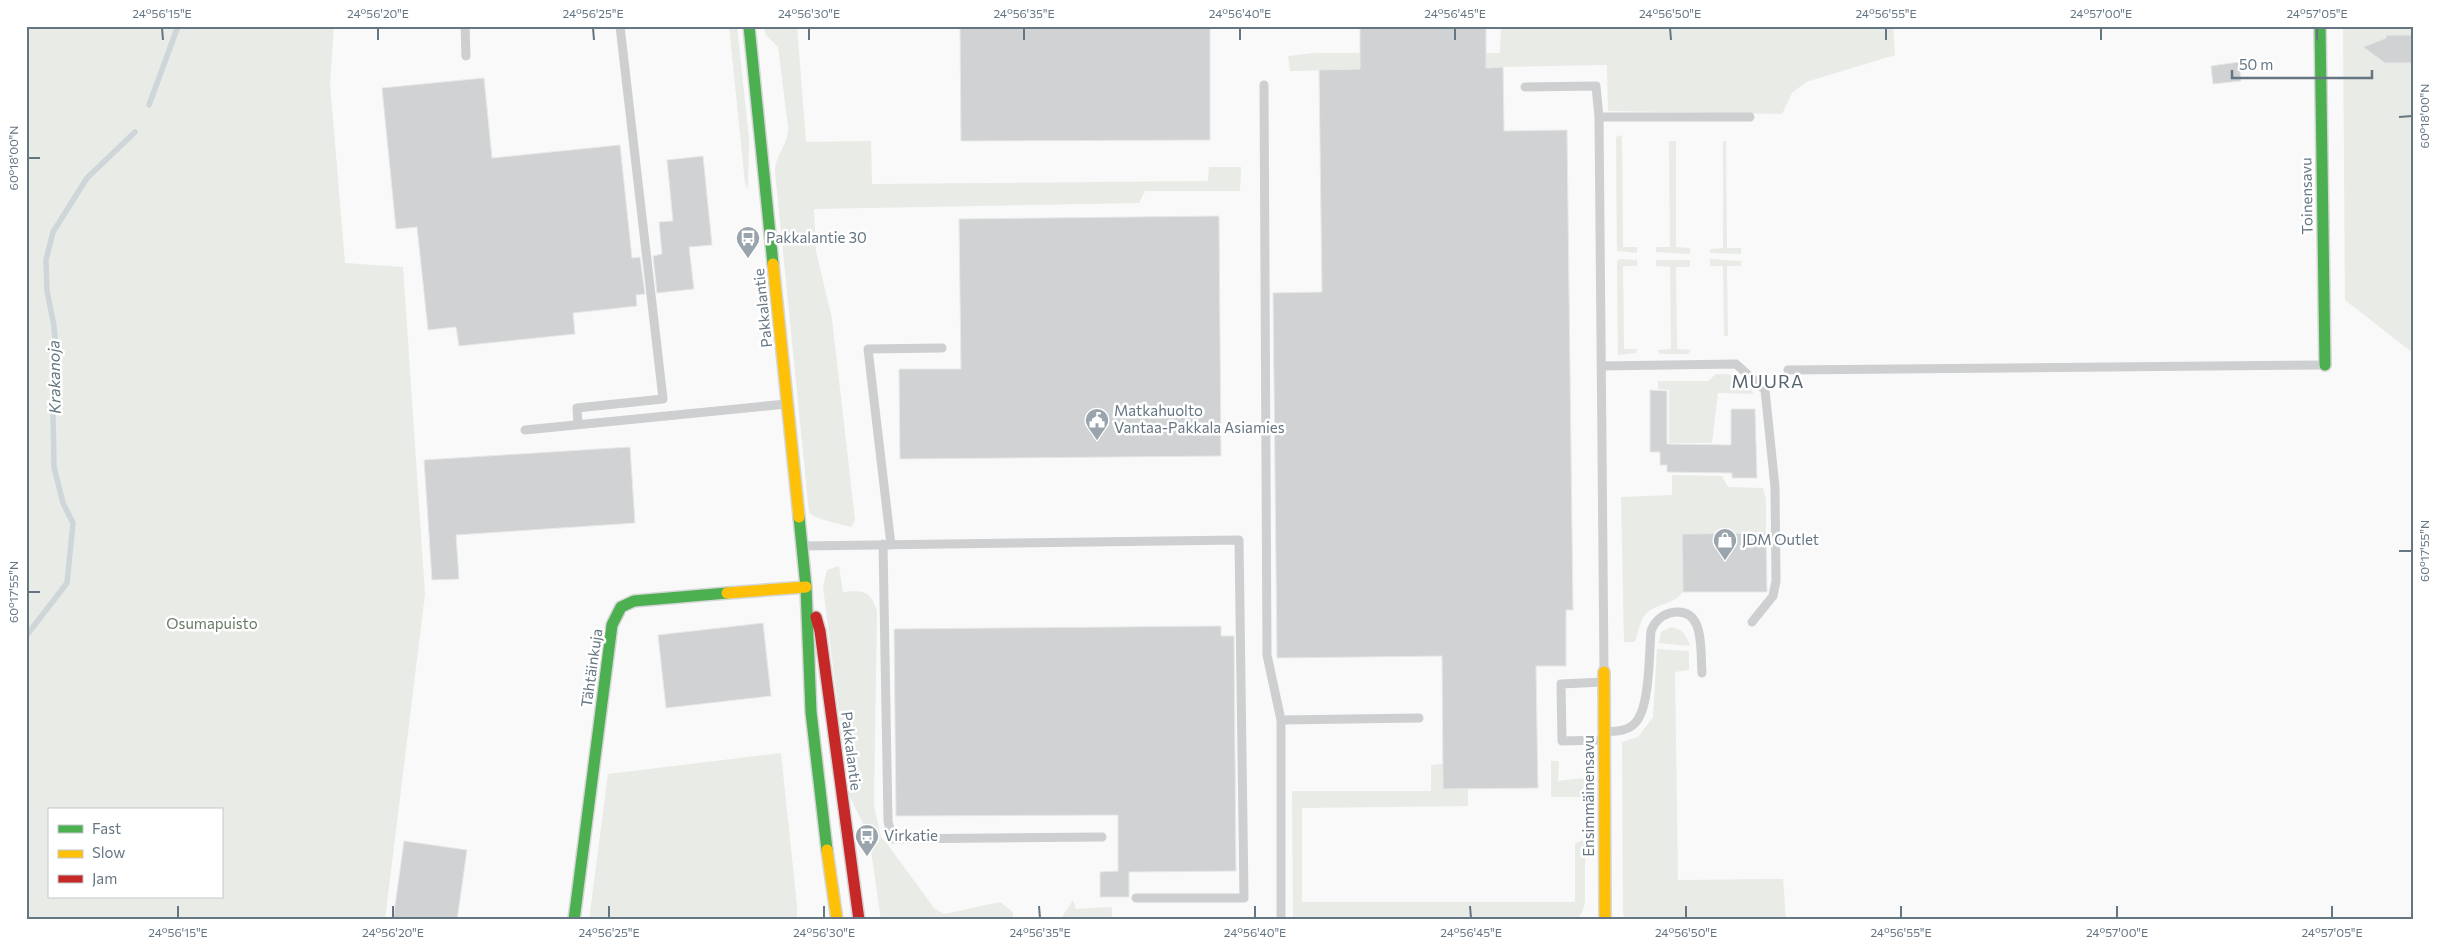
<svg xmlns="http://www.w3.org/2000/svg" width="2439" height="946" font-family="Commissioner,sans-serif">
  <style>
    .green { fill: #e8ebe6; fill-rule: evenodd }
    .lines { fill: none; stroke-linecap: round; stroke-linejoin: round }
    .stream { stroke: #ced6d9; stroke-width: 5.5 }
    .building { fill: #d0d2d3; stroke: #e8e8e8 }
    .fast-casing { stroke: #d5d6d7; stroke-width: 14 }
    .slow-casing { stroke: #d5d6d7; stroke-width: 14 }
    .jam-casing { stroke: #d5d6d7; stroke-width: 14 }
    .lane { stroke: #cecfd0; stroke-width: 9 }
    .fast { stroke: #4caf50; stroke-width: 11 }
    .slow { stroke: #ffc107; stroke-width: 11 }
    .jam { stroke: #c62828; stroke-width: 11 }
    .ticks { fill: none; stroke: #657683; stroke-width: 2 }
    .labels { text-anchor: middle; stroke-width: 5; stroke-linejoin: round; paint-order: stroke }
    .street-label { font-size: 15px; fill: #657683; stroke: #fff }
    .poi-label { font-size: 15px; fill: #657683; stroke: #fff; text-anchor: start }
    .park-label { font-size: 15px; fill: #687a64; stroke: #fff }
    .water-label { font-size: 16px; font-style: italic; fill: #60757c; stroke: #fff }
    .quarter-label { font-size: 18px; letter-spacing: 1px; fill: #57646e; stroke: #fff }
    .neatline { fill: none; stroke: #657683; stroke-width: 2 }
    .ticks-label { font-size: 12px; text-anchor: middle; fill: #657683 }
  </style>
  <rect width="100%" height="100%" fill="#f9f9f9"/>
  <path class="green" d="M26 26H334L330 83 345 263 403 267 425 594 385 920H26ZM49 810H221V897H49Z
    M729 26H737L749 139 748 189 745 183Z
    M763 26H797L806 142 871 141 872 184 1208 181 1209 167H1241L1240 191H1145L1139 203 814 209 816 251 832 319 855 520 851 527C839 524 818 520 809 513L775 171C776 153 789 144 788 127L778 47 766 35Z
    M1501 26H1893L1895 55 1806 82 1792 93 1782 114 1608 111 1607 65 1290 71 1288 56 1314 53H1500Z
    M2343 26H2413V353L2345 300Z
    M1622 135 1623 247H1637V253L1617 251 1616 137Z
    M1669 141H1676V247L1690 248V254L1656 252V247H1670Z
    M1723 141H1726L1727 248H1741V254L1710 253V249L1723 248Z
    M1620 259 1637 260V266H1623L1624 349H1637L1636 353 1618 355 1617 262Z
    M1710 259 1741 261V266H1727L1728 336H1724L1723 266H1710Z
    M1656 260H1690V267H1676L1677 349 1691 350 1688 354H1660L1657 350 1671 349 1670 267 1656 266Z
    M1716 374C1738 374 1741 376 1754 394L1718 393 1712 443H1669V390L1658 389V381H1708Z
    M1672 475 1722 476 1728 487 1763 488 1766 499V533L1683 534V592C1674 605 1655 603 1645 615 1640 621 1638 633 1635 642H1624L1621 497 1672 495Z
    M839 566 843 592C863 590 871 591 877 611L874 805 881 838 885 841 934 908 944 914 1000 902 1013 912V920H881L869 836 849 795 823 587 827 570Z
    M1671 627C1683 629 1686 635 1690 646L1659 643 1661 632Z
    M1657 649 1689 651V670L1675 672 1678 880 1783 879 1786 920H1626L1623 914 1622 742 1638 737 1653 717Z
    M781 753 797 906V920H589L608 774Z
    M1551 761H1558L1559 763 1558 781 1584 778V797H1551Z
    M1443 764V789H1468V806L1302 808V902H1575V844L1582 840 1585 844V899C1585 907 1582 915 1576 920H1293L1292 791H1431V765Z
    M1073 900 1076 909 1112 907V920H1060Z"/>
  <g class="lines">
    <path class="stream" d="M149 105 178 26
      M26 636 67 583 73 523 63 503 54 467 53 412 57 367 54 326 47 291 46 260 53 232 87 178 135 132"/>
  </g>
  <path class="building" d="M960 26H1210V140L961 141Z
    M1360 26H1486V68L1503 67 1504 131 1567 130 1573 610H1566V666H1536L1538 788 1443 789 1442 656 1277 658 1273 293 1322 292 1319 70 1360 69Z
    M2386 35H2413V63H2385L2363 47 2386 38Z
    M2239 62 2241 81 2213 84 2211 66Z
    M484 78 492 158 620 145 632 258 640 257 645 294 636 295 637 306 573 313 575 334 459 346 456 327 428 330 417 227 396 229 382 88Z
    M703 156 712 245 689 247 694 289 657 293 653 256 662 254 659 222 673 221 667 160Z
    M1219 216 1221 456 900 459 899 369H961L959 219Z
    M1650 390 1667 391V444L1731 445V409H1755L1757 478H1732V473L1667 472V465H1660V452H1650Z
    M630 447 635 523 456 535 459 579 432 580 424 460Z
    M1766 533 1767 592H1683L1682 534Z
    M763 623 771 696 666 708 658 635Z
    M1221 626V636H1234L1236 871 1129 872V897H1100V872L1118 871V815L896 816 894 629Z
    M404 841 467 850 457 920H393Z"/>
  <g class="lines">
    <g class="fast-casing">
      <path id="fast" d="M749 26 773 264
        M2320 26 2325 365
        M799 517 806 587 811 712 827 850
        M574 920 612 625 621 607 634 601 727 593"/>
    </g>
    <g class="slow-casing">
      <path id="slow" d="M773 264 799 517
        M727 593 806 587
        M1604 672 1605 920
        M827 850 837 920"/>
    </g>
    <g class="jam-casing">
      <path id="jam" d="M816 617 820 631 859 920"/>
    </g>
    <path class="lane" d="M465 26 466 56
      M1264 85 1267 655 1281 720V920
      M1525 87 1596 86 1599 117 1604 671
      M1599 117H1750
      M1601 366 1736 364 1765 390 1775 487 1776 581 1773 596 1752 622
      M1788 370 2325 365
      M578 424 577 408 663 399 620 26
      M525 430 786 404
      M883 544 888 821 892 839 1102 837
      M891 545 868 349 942 348
      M802 546 1239 540 1244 898H1136
      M1603 682 1561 684 1562 741 1604 740
      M1281 720 1419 718
      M1604 732C1615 731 1628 732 1636 722 1650 706 1649 653 1651 631 1654 623 1660 616 1670 613 1706 605 1700 650 1702 673"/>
    <use href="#fast" class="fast"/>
    <use href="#slow" class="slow"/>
    <use href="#jam" class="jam"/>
  </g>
  <path class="ticks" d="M162 28 163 40M378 28V40M593 28 594 40M809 28V40M1024 28V40M1240 28V40M1455 28V40M1670 28 1671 40M1886 28V40M2101 28V40M2317 28V40M2399 117 2412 116M28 158H40M2399 551H2412M28 592H40M178 906V918M393 906V918M609 906V918M824 906V918M1039 906 1040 918M1255 906V918M1470 906 1471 918M1686 906V918M1901 906V918M2117 906V918M2332 906V918"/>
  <defs>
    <g id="bus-pin" transform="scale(1.25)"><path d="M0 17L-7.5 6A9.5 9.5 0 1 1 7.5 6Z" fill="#99a4ac" stroke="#fff"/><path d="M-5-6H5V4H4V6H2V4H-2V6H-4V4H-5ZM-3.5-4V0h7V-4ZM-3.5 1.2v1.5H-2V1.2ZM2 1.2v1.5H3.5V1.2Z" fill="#fff"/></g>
    <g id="civic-pin" transform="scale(1.25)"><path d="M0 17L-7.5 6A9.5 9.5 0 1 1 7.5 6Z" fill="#99a4ac" stroke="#fff"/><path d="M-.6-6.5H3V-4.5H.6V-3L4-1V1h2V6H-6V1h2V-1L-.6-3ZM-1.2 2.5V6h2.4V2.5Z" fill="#fff"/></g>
    <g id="shop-pin" transform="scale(1.25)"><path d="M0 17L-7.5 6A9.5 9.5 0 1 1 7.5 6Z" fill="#99a4ac" stroke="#fff"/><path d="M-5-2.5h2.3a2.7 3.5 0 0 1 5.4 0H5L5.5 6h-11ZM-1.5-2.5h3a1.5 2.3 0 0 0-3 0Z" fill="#fff"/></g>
  </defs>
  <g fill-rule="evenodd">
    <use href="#bus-pin" x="748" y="238"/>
    <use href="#civic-pin" x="1097" y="420"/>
    <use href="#shop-pin" x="1725" y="540"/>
    <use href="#bus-pin" x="867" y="836"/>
  </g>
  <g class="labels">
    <g class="street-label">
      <text transform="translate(2307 196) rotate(-91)" y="5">Toinensavu</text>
      <text transform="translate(763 308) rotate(-96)" y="5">Pakkalantie</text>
      <text transform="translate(592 668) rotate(-82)" y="5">Tähtäinkuja</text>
      <text transform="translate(851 751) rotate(83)" y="5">Pakkalantie</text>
      <text transform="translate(1589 796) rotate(-90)" y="5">Ensimmäinensavu</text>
    </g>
    <g class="poi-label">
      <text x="766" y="243">Pakkalantie 30</text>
      <text x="1114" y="416">Matkahuolto<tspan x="1114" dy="17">Vantaa-Pakkala Asiamies</tspan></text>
      <text x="1742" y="545">JDM Outlet</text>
      <text x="884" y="841">Virkatie</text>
    </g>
    <g class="park-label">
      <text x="212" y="629">Osumapuisto</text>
    </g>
    <g class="water-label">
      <text transform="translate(54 377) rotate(-91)" y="6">Krakanoja</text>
    </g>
    <g class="quarter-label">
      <text x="1768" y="388">MUURA</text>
    </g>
  </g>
  <rect width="2439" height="946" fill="none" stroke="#ffffff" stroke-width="55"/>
  <rect x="48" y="808" width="175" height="90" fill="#ffffff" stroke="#c1c8cd"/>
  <rect x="58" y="825" width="25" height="8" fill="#4caf50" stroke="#c1c8cd"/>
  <text x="92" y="834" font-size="15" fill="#657683">Fast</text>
  <rect x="58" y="850" width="25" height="8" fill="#ffc107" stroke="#c1c8cd"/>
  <text x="92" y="858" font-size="15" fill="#657683">Slow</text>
  <rect x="58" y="875" width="25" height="8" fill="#c62828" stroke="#c1c8cd"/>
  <text x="92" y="884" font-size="15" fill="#657683">Jam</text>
  <path d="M2232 70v8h140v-8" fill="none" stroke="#657683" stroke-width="2.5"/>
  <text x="2239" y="70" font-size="15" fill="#657683" stroke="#ffffff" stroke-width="4" paint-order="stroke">50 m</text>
  <rect x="28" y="28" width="2384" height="890" class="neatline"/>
  <g class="ticks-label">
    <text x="162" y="18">24°56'15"E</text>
    <text x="378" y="18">24°56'20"E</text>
    <text x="593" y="18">24°56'25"E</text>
    <text x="809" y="18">24°56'30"E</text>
    <text x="1024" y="18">24°56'35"E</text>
    <text x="1240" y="18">24°56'40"E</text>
    <text x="1455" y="18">24°56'45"E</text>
    <text x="1670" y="18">24°56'50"E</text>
    <text x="1886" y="18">24°56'55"E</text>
    <text x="2101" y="18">24°57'00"E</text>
    <text x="2317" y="18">24°57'05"E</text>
    <text transform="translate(2425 116) rotate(-90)" y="4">60°18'00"N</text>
    <text transform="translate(14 158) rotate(-90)" y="4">60°18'00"N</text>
    <text transform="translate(2425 551) rotate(-90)" y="4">60°17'55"N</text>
    <text transform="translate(14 592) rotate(-90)" y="4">60°17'55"N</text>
    <text x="178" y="937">24°56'15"E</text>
    <text x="393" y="937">24°56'20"E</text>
    <text x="609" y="937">24°56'25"E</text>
    <text x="824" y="937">24°56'30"E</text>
    <text x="1040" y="937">24°56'35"E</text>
    <text x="1255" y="937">24°56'40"E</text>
    <text x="1471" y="937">24°56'45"E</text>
    <text x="1686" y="937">24°56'50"E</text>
    <text x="1901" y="937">24°56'55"E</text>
    <text x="2117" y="937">24°57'00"E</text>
    <text x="2332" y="937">24°57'05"E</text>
  </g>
</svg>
